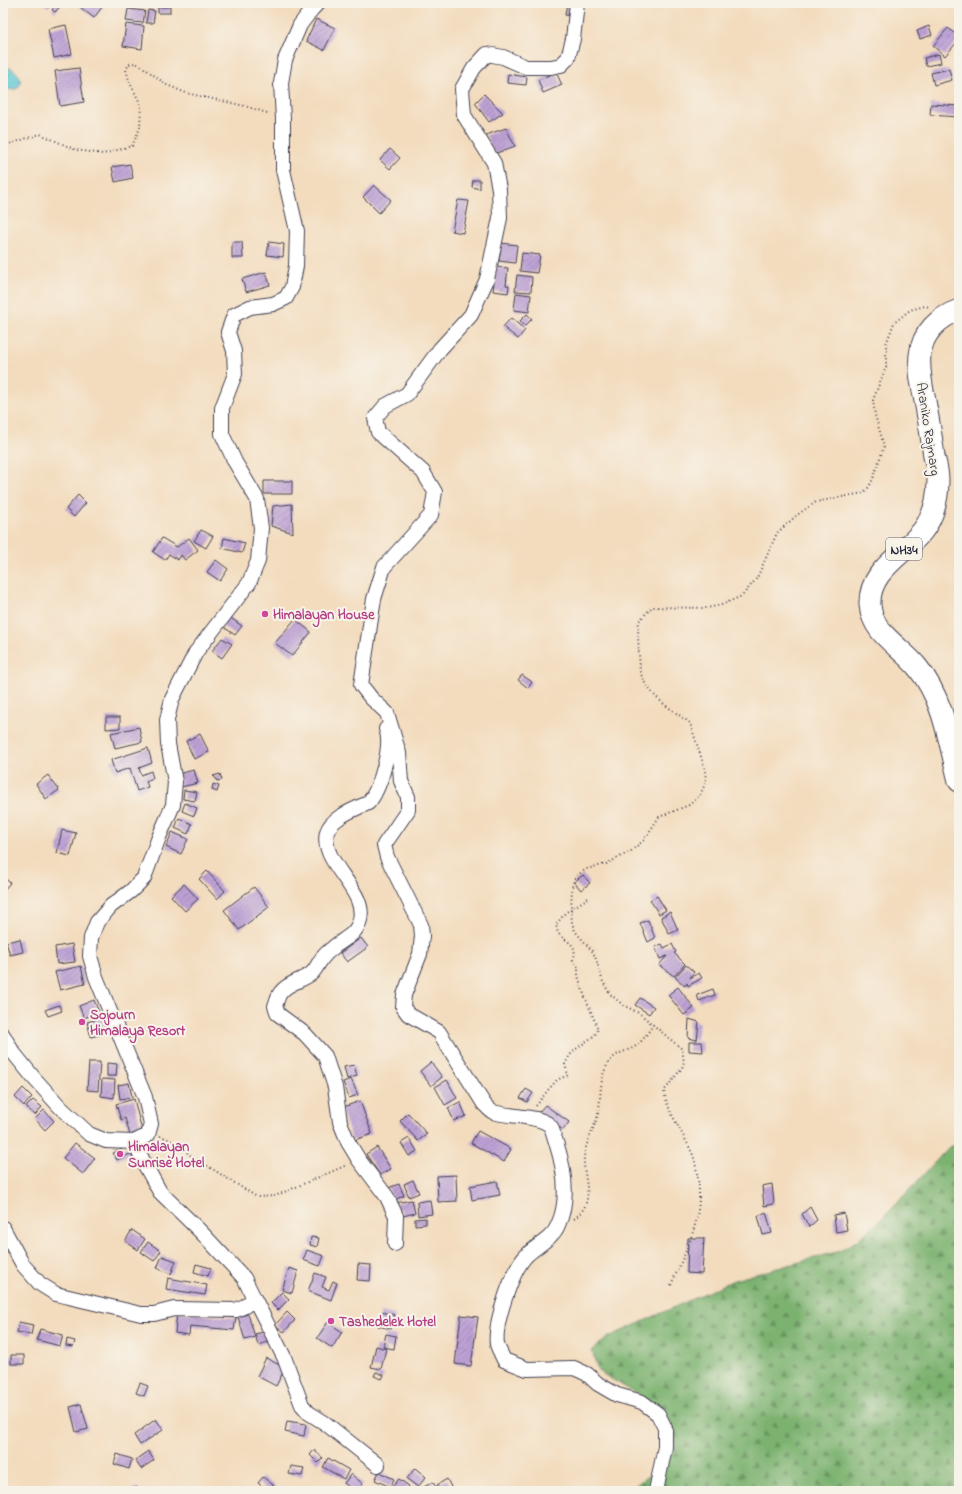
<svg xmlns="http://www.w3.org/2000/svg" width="962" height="1494" font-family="'Indie Flower',sans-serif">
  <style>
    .forest { fill: url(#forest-firs); stroke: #4f6a55 }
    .water { fill: url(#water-ripples); stroke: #407588 }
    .building { fill: url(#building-hatch) }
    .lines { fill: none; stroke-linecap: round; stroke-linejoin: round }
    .minor-casing { stroke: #413e4f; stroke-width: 16 }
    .highway-casing { stroke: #413e4f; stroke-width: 23 }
    .path { stroke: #413e4f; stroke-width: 2; stroke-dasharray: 1 3; stroke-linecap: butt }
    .minor { stroke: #fff; stroke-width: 14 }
    .highway { stroke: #fff; stroke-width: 21 }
    .hotel-dot { fill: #d1479c; stroke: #f7f3e8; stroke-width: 1.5 }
    .labels { text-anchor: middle; stroke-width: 4; stroke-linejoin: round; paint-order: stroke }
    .shield { fill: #f7f3e8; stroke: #62616f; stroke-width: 1 }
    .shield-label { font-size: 13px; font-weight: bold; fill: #22223b }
    .street-label { font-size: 14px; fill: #22223b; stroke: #f7f3e8 }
    .hotel-label { font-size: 14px; font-weight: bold; fill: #b23c85; stroke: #f7f3e8; text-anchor: start }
  </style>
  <defs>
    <pattern id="forest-firs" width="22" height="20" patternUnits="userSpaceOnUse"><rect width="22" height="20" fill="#7cb26f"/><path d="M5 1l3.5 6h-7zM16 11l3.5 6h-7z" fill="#65905c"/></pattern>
    <pattern id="water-ripples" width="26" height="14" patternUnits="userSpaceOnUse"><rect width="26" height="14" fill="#5dc8d5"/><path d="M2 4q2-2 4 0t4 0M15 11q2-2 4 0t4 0" fill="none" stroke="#4ca2ae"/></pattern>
    <pattern id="building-hatch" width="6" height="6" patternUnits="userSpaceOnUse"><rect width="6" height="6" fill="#bda1d5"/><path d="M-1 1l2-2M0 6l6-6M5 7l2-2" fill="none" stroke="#9983ae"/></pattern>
  </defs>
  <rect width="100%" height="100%" fill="#f7f3e8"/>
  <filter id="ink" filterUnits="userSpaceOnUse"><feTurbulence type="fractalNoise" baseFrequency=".025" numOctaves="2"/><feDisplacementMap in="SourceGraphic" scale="8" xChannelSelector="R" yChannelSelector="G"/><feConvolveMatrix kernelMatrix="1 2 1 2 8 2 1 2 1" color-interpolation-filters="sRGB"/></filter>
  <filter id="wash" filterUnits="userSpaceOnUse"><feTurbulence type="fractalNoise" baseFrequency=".012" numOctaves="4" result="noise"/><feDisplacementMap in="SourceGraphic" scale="16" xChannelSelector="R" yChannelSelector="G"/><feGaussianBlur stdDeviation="0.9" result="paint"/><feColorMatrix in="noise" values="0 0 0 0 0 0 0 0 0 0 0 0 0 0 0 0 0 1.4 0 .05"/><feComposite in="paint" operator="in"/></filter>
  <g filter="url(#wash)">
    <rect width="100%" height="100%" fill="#f3dcbe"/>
    <path class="forest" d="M959 1143V1491H628L665 1463 675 1444 670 1422 637 1394 598 1371 592 1350 609 1337 734 1280 840 1251 858 1240 890 1211 949 1147Z"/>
    <path class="water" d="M3 67C28 68 24 100 3 86Z"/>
    <g id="blocks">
      <path class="building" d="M43 3H52L48 7Z
        M57 3H63L55 12 52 10Z
        M83 3H105L94 18 80 7Z
        M567 3H574L571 16 565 15Z
        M158 7H170V13H158Z
        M128 9 145 11 143 23 126 21Z
        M148 10 155 11 153 23H146Z
        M316 19 335 28 324 50 306 41Z
        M126 24 144 26 142 49 123 46Z
        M66 25 72 54 54 58 48 29Z
        M929 26 932 35 920 39 917 31Z
        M948 28 959 37V40L945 56 933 46Z
        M939 54 941 63 926 66 924 58Z
        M79 68 84 102 60 106 55 71Z
        M949 69 952 80 934 85 931 73Z
        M556 72 562 85 543 93 538 80Z
        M508 74 527 77 526 85 507 83Z
        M484 94 503 113 489 122 475 103Z
        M931 104 959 106V117L930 115Z
        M506 128 515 146 494 154 486 135Z
        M390 149 400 158 390 169 380 160Z
        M130 164 133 178 115 182 112 167Z
        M473 180H480V189L472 187Z
        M374 185 391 200 379 213 363 197Z
        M458 200 469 201 463 233 452 231Z
        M232 242H242L243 258H232Z
        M269 242 284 244 283 257 267 255Z
        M501 243 517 245 515 263 499 261Z
        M522 253 540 255 537 273 520 271Z
        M496 267 508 268 506 285 509 286 508 293 493 291Z
        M266 272 270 285 246 292 242 279Z
        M517 275 532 277 531 292 515 291Z
        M516 293 531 295 529 312 514 310Z
        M527 314 532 319 525 326 520 321Z
        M511 318 525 330 518 339 503 327Z
        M264 481H292V494H264Z
        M78 495 86 503 74 517 66 509Z
        M292 504 293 533 271 526 273 506Z
        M201 530 213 536 206 548 194 541Z
        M162 538 177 547 189 538 198 550 185 560 181 555 178 560 169 554 165 560 153 552Z
        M224 538 245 543 242 553 222 548Z
        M216 560 228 569 220 581 207 572Z
        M228 616 242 626 235 635 221 625Z
        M295 619 311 632 292 656 275 643Z
        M222 638 232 644 222 658 212 651Z
        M522 675 532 682 528 688 518 680Z
        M106 717H120V728L106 729Z
        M139 727 142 742 115 748 111 733Z
        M200 734 209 752 194 759 186 741Z
        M148 748 152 763 139 768 141 775 151 771 153 778 146 781 148 787 137 791 130 768 115 773 111 760Z
        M194 770 198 783 181 787 178 774Z
        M220 774 222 780 217 781 215 777 213 776Z
        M48 775 59 790 46 799 36 784Z
        M213 784 219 786 217 792 212 790Z
        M184 790 197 792 195 801 183 799Z
        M185 803 197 808 194 816 182 811Z
        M179 818 192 824 188 834 175 828Z
        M62 830 76 833 70 856 57 853Z
        M172 832 188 839 181 854 166 847Z
        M207 871 225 891 217 899 199 879Z
        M583 875 590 883 581 890 574 882Z
        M3 876 10 883 3 891Z
        M184 884 198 899 185 911 171 896Z
        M254 887 269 907 239 930 224 910Z
        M657 896 666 910 659 914 650 900Z
        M670 912 678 930 669 934 661 917Z
        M648 920 655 938 648 942 640 923Z
        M361 938 368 947 347 962 340 953Z
        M20 939 23 952 10 955 6 942Z
        M72 944 75 962 57 964 55 947Z
        M662 944 664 948 672 944 676 952 674 953 685 964 674 976 659 965 667 956 660 959 655 947Z
        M686 965 694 972 690 978 699 973 702 978 688 986 687 983 685 986 675 977Z
        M81 966 85 984 60 990 55 972Z
        M678 987 694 1008 684 1015 668 995Z
        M713 989 715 995 699 1001 697 995Z
        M640 998 654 1007 649 1014 635 1005Z
        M94 1000 99 1012 84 1018 79 1006Z
        M59 1005 62 1011 48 1016 45 1010Z
        M103 1018 106 1033 91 1037 87 1022Z
        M689 1019 699 1022 697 1040 688 1038Z
        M689 1042H702L703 1052 689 1051Z
        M89 1062H100L98 1091 87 1090Z
        M431 1062 442 1077 431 1086 420 1071Z
        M107 1063 117 1064 116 1076H107Z
        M354 1065 357 1076 347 1079 344 1067Z
        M102 1079 115 1080 114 1098 101 1096Z
        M351 1079 358 1095 349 1098 343 1082Z
        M447 1080 457 1098 445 1105 435 1087Z
        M129 1083 132 1097 120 1099 118 1085Z
        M23 1088 32 1097 24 1106 15 1097Z
        M526 1089 533 1093 527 1102 520 1098Z
        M134 1099 142 1131 130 1135 125 1118 121 1120 116 1104Z
        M33 1100 42 1107 35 1115 26 1107Z
        M360 1101 372 1134 352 1141 341 1108Z
        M460 1102 466 1116 454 1121 448 1108Z
        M545 1105 569 1122 563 1130 539 1112Z
        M44 1110 54 1121 45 1130 35 1119Z
        M408 1113 427 1134 418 1141 400 1121Z
        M478 1131 511 1149 504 1162 471 1143Z
        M409 1138 417 1151 409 1156 401 1143Z
        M75 1143 95 1158 83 1174 63 1158Z
        M129 1146 132 1153 117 1160 113 1153Z
        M377 1147 391 1169 380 1175 366 1154Z
        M456 1175 457 1201 438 1202 437 1176Z
        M413 1180 419 1193 409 1197 404 1184Z
        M497 1181 500 1195 472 1200 470 1186Z
        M399 1184 404 1196 393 1200 388 1188Z
        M772 1184 774 1204 764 1206 762 1186Z
        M412 1200 415 1213 403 1216 401 1209 397 1210 395 1203Z
        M430 1200 432 1214 418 1216 417 1202Z
        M810 1207 817 1220 809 1227 802 1214Z
        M766 1212 772 1233 763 1235 758 1216Z
        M844 1213 847 1230 836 1232 834 1215Z
        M426 1218V1224L415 1225V1219Z
        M132 1230 145 1239 138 1250 125 1241Z
        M311 1237 319 1238 317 1247 310 1245Z
        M688 1238H704L702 1274 687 1273Z
        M148 1242 161 1251 154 1261 141 1252Z
        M307 1250 324 1256 320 1266 303 1260Z
        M162 1256 176 1261 171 1274 157 1268Z
        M196 1264 211 1268 208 1276 194 1272Z
        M358 1264 371 1265 370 1281 357 1280Z
        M289 1268 298 1271 292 1293 282 1290Z
        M315 1273 326 1277 322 1287 329 1290 333 1281 337 1283 331 1300 308 1291Z
        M168 1278 207 1285 205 1295 166 1289Z
        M282 1292 289 1299 278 1310 271 1303Z
        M177 1312 236 1318 234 1330 190 1326 189 1335 175 1333Z
        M287 1312 295 1320 284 1332 275 1325Z
        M381 1312 395 1315 391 1329 378 1326Z
        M248 1314 255 1337 245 1340 238 1317Z
        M461 1315 478 1317 471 1366 455 1364Z
        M19 1322 33 1325 31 1335 17 1332Z
        M328 1322 342 1332 332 1348 317 1338Z
        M40 1329 63 1335 60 1346 37 1340Z
        M268 1331 271 1341 258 1345 255 1334Z
        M386 1334 396 1336 394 1349 383 1347Z
        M67 1339 75 1341 73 1347 66 1346Z
        M376 1346 386 1349 381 1369 371 1367Z
        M11 1355H24V1364H11Z
        M266 1358 285 1368 276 1386 257 1376Z
        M376 1372 384 1375 382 1379 374 1376Z
        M140 1383 148 1386 144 1396 136 1393Z
        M81 1404 88 1429 76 1432 70 1407Z
        M156 1419 163 1430 140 1445 134 1435Z
        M287 1421 306 1424 304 1436 285 1432Z
        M314 1450 323 1458 318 1463 310 1455Z
        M148 1451 154 1460 141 1469 135 1460Z
        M117 1454 132 1459 129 1469 114 1464Z
        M328 1458 349 1470 344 1479 323 1467Z
        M291 1466 304 1468 302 1476 289 1474Z
        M415 1468 426 1477 418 1487 407 1479Z
        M379 1472 394 1479 390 1487 375 1480Z
        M351 1474 363 1484 357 1491H354L344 1483Z
        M263 1477 276 1487 273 1491H268L258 1483Z
        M399 1479 409 1486 405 1491H398L392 1487Z
        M447 1479 453 1491H440L437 1485Z
        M433 1482 438 1491H424L422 1488Z
        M137 1487 138 1491H129Z"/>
    </g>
  </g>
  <g filter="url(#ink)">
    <use href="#blocks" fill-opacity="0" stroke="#413e4f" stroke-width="1"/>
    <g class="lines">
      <g class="minor-casing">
        <path id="minor" d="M577 3 573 39 568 58 561 65 551 67H526L503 57 487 54 474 68 462 89 464 115 494 163 499 189 500 218 487 279 471 315 440 349 407 394 385 406 375 418 378 432 423 472 435 492 431 515 384 567 374 599 361 685 371 698 387 713 399 753 401 781 408 797V810L384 845 387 857 421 925 422 936 420 954 404 995 403 1007 408 1014 439 1032 484 1104C487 1107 490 1111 493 1112 507 1117 543 1115 551 1127 553 1131 554 1137 556 1142 564 1167 570 1199 558 1225 553 1238 538 1245 528 1254 513 1267 494 1323 497 1344 498 1349 502 1355 504 1360L527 1369 574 1368 587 1374 598 1384 617 1395 642 1402 658 1414 665 1428V1447L656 1491
          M386 729C393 745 380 790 368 803 365 805 360 806 357 808 346 813 331 820 327 832 319 864 371 892 359 923 355 935 344 939 335 946 332 949 327 952 324 956 319 961 317 968 312 973 302 981 289 982 281 992 278 995 277 1001 275 1006L278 1014 305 1034 325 1056 335 1087 340 1122 348 1142 359 1160 387 1197 396 1216 395 1244
          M3 1035 12 1051 33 1077 61 1108 89 1134 106 1141 134 1142 148 1135 151 1124 145 1097 96 977 90 956 91 938 97 922 111 906 131 891 144 878 159 837 173 805 175 782 168 744 167 720 172 699 196 652 249 583 258 561 261 528 257 499 235 462 222 434V408L235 374 234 351 228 332 234 315 250 307 273 304 286 298 292 287 296 266 297 231 283 170V119L281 83 285 60 300 25 312 9 318 3
          M3 1228 23 1265 40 1284 56 1294 141 1314H154L174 1309 236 1310 245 1306 254 1298 244 1278 201 1232 160 1192 145 1165 134 1142
          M254 1298 284 1357 302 1405 309 1413 325 1423 378 1465"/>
      </g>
      <g class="highway-casing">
        <path id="highway" d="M959 310C939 317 922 333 920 355 918 374 924 393 927 412 930 427 932 442 934 456 936 464 938 473 938 480 938 498 935 512 926 526 909 553 868 568 870 605 872 634 902 647 918 668 944 700 949 742 959 781"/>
      </g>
      <path class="path" d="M3 147 6 145 40 134 76 150 103 154 132 146 140 128 141 105 130 83 126 70 129 64 135 63 140 65 167 85 186 93 245 106 270 114
        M536 1106 548 1090 557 1080 568 1075 565 1064 570 1055 576 1049 595 1035 598 1029 585 997 578 976V967L573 960C579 944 567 943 559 934 557 932 557 928 556 925L565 913 588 898
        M160 1136 177 1143 190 1155 257 1197 275 1196 347 1165
        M574 1219C600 1199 579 1176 585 1151 588 1138 595 1127 598 1114 602 1096 598 1073 612 1059 618 1052 628 1051 636 1046 643 1041 648 1032 653 1025
        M671 1285C688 1246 705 1216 697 1173 696 1167 695 1161 693 1155 684 1134 668 1114 664 1091L682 1068 684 1062 682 1049 639 1013 623 1005 610 994 603 982 596 959 593 952 575 931 572 923 571 909 572 887 574 880 577 875 587 869 606 864 631 851 644 840 659 817 689 805 695 800 700 795 706 782 705 769 690 723 665 705 653 694 645 683 640 672 638 635 639 621 652 607 707 608 721 605 742 596 757 578 777 533 797 515 816 502 863 493 869 487 873 479 884 446 875 415 873 400 886 367V344L894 323 910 310 925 306 930 307"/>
      <use href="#minor" class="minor"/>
      <use href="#highway" class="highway"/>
    </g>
  </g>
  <g class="hotel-dot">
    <circle cx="265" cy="614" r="4"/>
    <circle cx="82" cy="1022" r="4"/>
    <circle cx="120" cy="1154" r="4"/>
    <circle cx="331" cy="1321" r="4"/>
  </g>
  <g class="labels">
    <rect class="shield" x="886" y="538" width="36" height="22" rx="3"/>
    <g class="shield-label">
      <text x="904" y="554">NH34</text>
    </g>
    <g class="street-label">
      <text transform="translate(929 429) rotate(81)" y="5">Araniko Rajmarg</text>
    </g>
    <g class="hotel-label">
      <text x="273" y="619">Himalayan House</text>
      <text x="90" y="1019">Sojourn<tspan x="90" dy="16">Himalaya Resort</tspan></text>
      <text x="128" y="1151">Himalayan<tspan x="128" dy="16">Sunrise Hotel</tspan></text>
      <text x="339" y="1326">Tashedelek Hotel</text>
    </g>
  </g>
  <rect width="962" height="1494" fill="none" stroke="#f7f3e8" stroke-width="16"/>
</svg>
